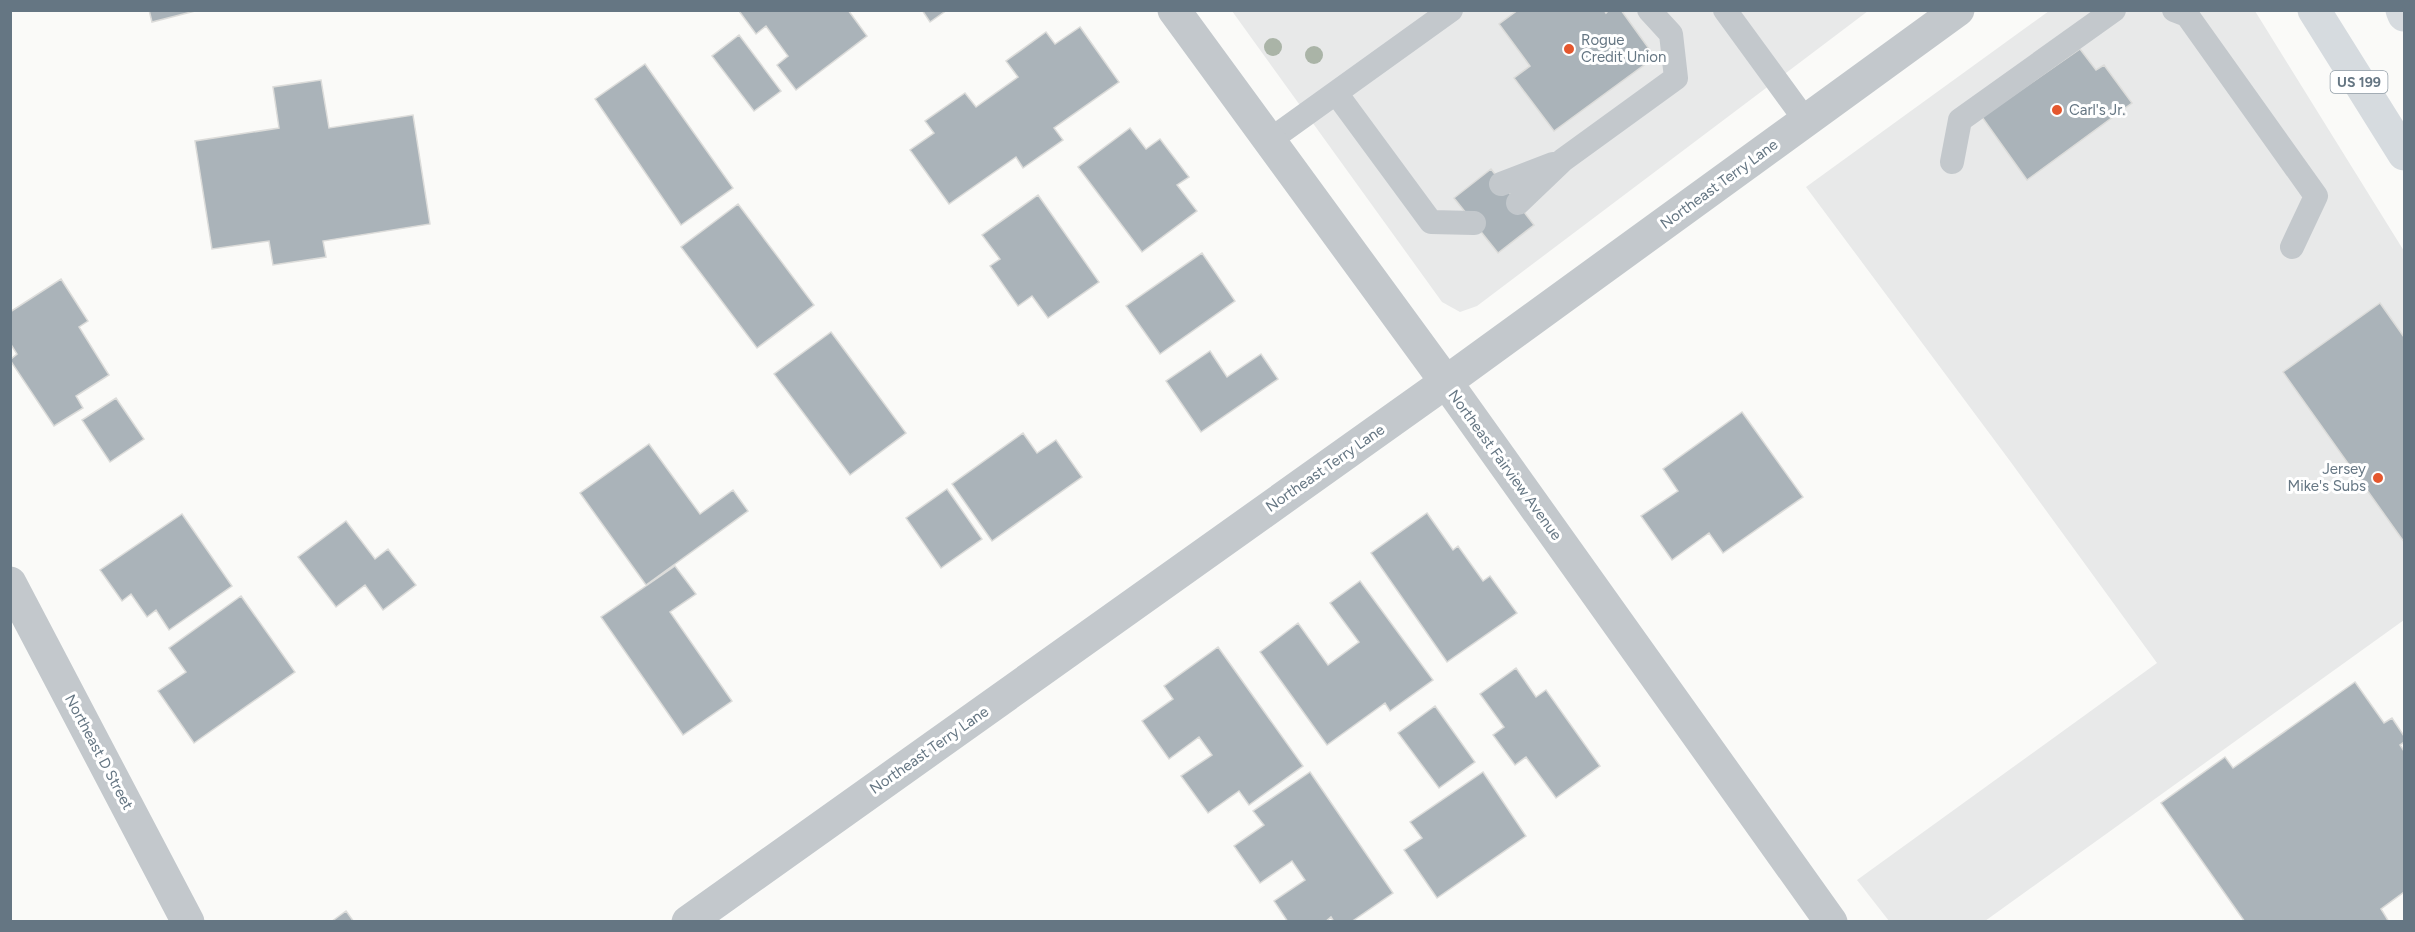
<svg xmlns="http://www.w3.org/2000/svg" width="2415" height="932" font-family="Figtree,sans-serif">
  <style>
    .built { fill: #e8e9e9 }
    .building { fill: #aab3b9; stroke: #dcdcda; stroke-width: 1.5 }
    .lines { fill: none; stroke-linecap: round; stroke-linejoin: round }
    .service { stroke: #c3c8cc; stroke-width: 24 }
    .tertiary { stroke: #c3c8cc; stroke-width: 33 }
    .trunk { stroke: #d6dbdf; stroke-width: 33 }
    .tree { fill: #aab4a7 }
    .poi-dot { fill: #e4572e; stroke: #fff; stroke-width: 2 }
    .labels { text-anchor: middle; stroke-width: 6; stroke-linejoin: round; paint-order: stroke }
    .shield { fill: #fff; stroke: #939fa8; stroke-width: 1.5 }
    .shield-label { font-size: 14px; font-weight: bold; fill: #657683 }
    .poi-label { font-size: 15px; fill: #657683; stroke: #fff; text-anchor: start }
    .street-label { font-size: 15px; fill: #657683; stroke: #fff }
  </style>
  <rect width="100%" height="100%" fill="#fafaf8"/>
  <path class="built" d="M1232 11H1868L1477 306 1460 312 1442 302Z
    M2049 11H2255L2404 251V620L1985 921H1889L1857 880 2157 663 2010 461 1806 187Z"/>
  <path class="building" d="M149 10H199L152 22Z
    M848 10 867 36 796 90 777 65 788 56 766 26 756 34 739 11Z
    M922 10H947L930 22Z
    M1518 10H1604L1606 13 1609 10H1621L1655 57 1554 131 1514 78 1530 66 1499 24Z
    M1080 27 1119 82 1054 128 1063 140 1023 168 1016 157 949 204 910 150 934 133 925 121 965 93 976 107 1018 77 1006 61 1046 32 1055 44Z
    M739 35 781 91 754 111 712 56Z
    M2080 49 2096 70 2104 65 2132 103 2027 180 1982 117Z
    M645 64 733 188 681 225 595 99Z
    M321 80 329 128 413 115 430 224 323 241 326 257 273 265 269 241 212 249 195 141 279 128 273 87Z
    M1130 128 1146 149 1160 139 1189 177 1177 185 1197 211 1142 252 1078 167Z
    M1491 169 1534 225 1498 253 1454 198Z
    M1038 195 1099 282 1048 318 1032 296 1018 306 990 266 1000 259 982 235Z
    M738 204 814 305 757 348 681 247Z
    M1202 253 1235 301 1160 354 1126 306Z
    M61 279 88 321 79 327 109 375 76 396 83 408 54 426 10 360 17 354 10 343V312Z
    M2380 303 2404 337V542L2283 372Z
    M831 332 906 433 850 475 774 374Z
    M1210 351 1227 377 1261 354 1278 379 1201 432 1166 381Z
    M116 398 144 439 110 462 82 420Z
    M1742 412 1803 497 1723 553 1709 533 1672 560 1641 516 1678 491 1663 469Z
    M1023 433 1037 453 1056 440 1082 477 992 541 952 484Z
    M649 444 700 514 733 490 748 511 646 585 580 493Z
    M947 489 982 539 941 568 906 518Z
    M1427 513 1453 550 1458 546 1483 581 1490 576 1517 613 1447 662 1371 553Z
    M182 514 232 586 169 630 156 610 147 617 131 594 122 601 100 570Z
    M346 521 375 559 388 549 416 585 383 610 365 585 336 607 298 557Z
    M675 566 696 594 670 612 732 701 683 735 601 617Z
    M1360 581 1433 680 1390 711 1385 703 1327 745 1260 652 1298 623 1328 665 1359 642 1330 603Z
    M241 596 295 672 194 743 158 691 186 672 169 648Z
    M1218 647 1303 766 1249 805 1239 791 1208 813 1181 776 1212 755 1199 737 1169 759 1142 721 1173 699 1164 686Z
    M1516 668 1536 697 1546 690 1600 766 1556 798 1526 757 1515 765 1493 735 1504 727 1480 694Z
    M2355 682 2384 723 2392 718 2404 736V742L2400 745 2404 751V892L2381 909 2389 922H2245L2161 803 2225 757 2233 768Z
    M1435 706 1475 762 1439 788 1398 733Z
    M1310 772 1393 893 1351 922H1334L1331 917 1325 922H1288L1274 901 1305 880 1292 861 1260 883 1234 846 1264 825 1253 811Z
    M1483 772 1526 836 1437 898 1404 850 1422 838 1410 822Z
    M346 911 354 922H331Z"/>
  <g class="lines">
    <path class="service" d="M1725 10 1806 121
      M2174 10 2187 15 2316 196 2292 247
      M1336 93 1431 222 1474 223
      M1270 140 1451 10
      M1952 162 1960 120 2114 10
      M1501 184 1553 164
      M1518 203 1563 160 1676 78 1671 34 1649 10"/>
    <path class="tertiary" d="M1174 10 1446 382 1831 922
      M10 583 188 922
      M688 922 1446 382 1958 10"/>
    <path class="trunk" d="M2314 10 2404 154
      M2402 10 2404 15"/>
  </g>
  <g class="tree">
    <circle cx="1273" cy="47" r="9"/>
    <circle cx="1314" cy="55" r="9"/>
  </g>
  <g class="poi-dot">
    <circle cx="1569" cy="49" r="6"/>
    <circle cx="2057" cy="110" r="6"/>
    <circle cx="2378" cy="478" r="6"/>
  </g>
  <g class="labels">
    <rect class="shield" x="2330.5" y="71" width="57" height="22" rx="4.5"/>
    <g class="shield-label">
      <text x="2359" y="87">US 199</text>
    </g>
    <g class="poi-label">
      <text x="1581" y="45">Rogue<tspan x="1581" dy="17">Credit Union</tspan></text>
      <text x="2069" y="115">Carl's Jr.</text>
      <text x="2366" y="474" text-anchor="end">Jersey<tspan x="2366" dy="17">Mike's Subs</tspan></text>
    </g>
    <g class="street-label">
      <text transform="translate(1719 184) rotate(-36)" y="5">Northeast Terry Lane</text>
      <text transform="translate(1505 465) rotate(54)" y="5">Northeast Fairview Avenue</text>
      <text transform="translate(1325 468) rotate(-35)" y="5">Northeast Terry Lane</text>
      <text transform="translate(929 750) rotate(-35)" y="5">Northeast Terry Lane</text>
      <text transform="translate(99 752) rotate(62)" y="5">Northeast D Street</text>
    </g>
  </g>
  <rect width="2415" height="932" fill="none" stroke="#657683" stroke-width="24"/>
</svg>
